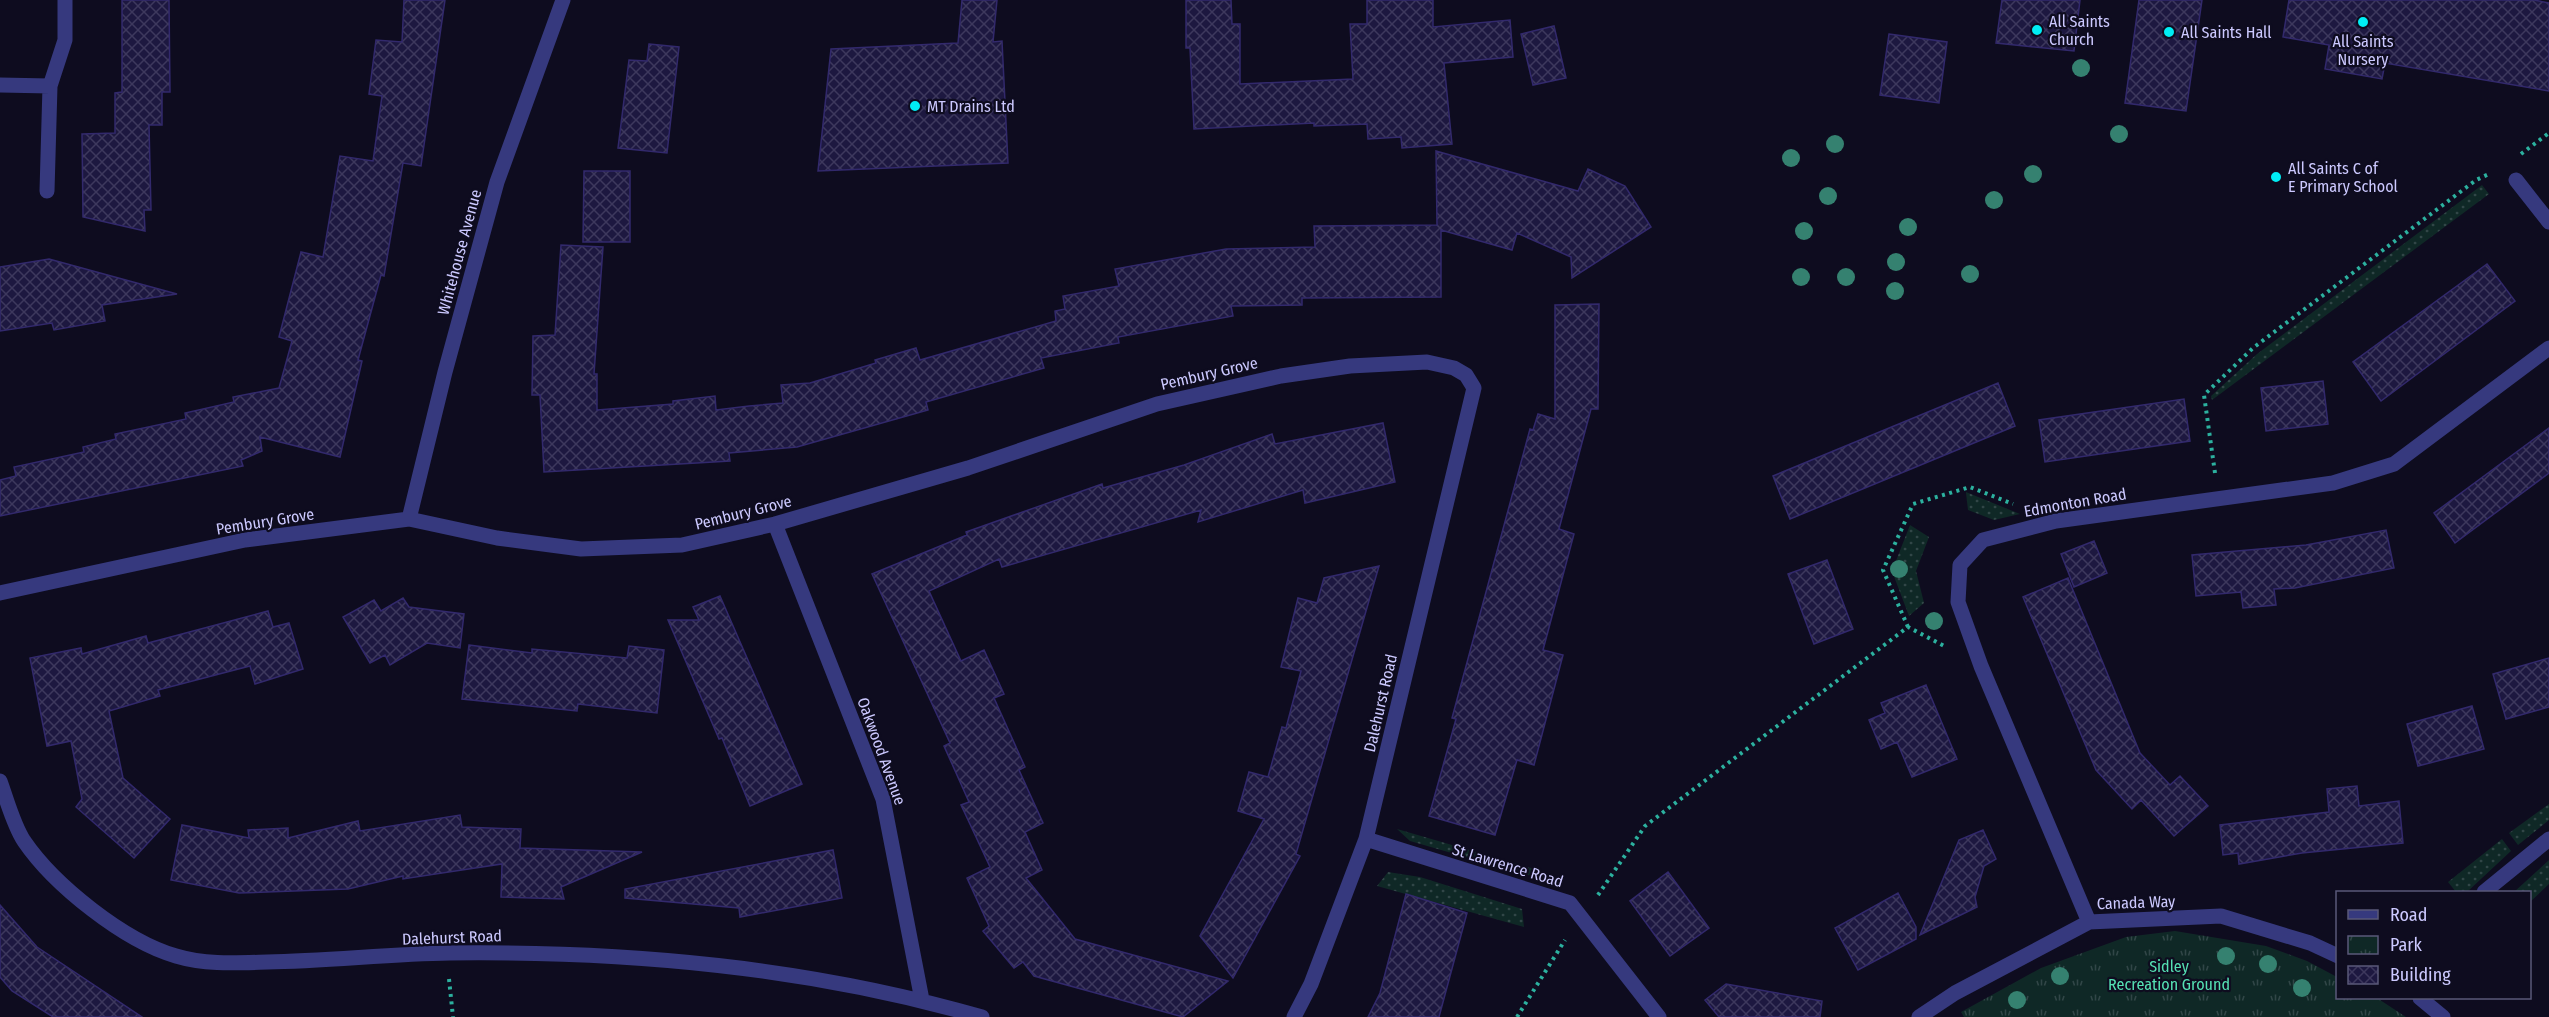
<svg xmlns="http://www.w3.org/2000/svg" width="2549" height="1017" font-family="'Fira Sans Condensed',sans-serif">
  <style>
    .grass { fill: url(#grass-dots) }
    .park { fill: url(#park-tufts) }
    .building { fill: url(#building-cross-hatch); stroke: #32296c; stroke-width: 1.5 }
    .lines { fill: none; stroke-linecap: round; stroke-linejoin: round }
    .path { stroke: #2cb19f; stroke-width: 4; stroke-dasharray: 3 4.5; stroke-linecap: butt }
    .minor { stroke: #36397e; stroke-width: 15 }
    .tree { fill: #358170 }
    .poi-dot { fill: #00edf4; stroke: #0e0c1f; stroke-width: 2 }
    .labels { text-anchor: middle; stroke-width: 4.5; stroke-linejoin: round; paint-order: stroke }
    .poi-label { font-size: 16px; fill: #ccc9ff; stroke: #0e0c1f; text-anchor: start }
    .street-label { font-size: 16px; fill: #ccc9ff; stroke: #0e0c1f }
    .park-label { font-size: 16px; fill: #55e0b3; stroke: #0e0c1f }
  </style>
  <defs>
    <pattern id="grass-dots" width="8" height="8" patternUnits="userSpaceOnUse" patternTransform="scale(1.5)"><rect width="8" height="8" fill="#0f2826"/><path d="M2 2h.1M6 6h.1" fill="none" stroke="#314647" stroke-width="1.8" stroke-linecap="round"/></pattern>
    <pattern id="park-tufts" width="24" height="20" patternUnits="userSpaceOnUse" patternTransform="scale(1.5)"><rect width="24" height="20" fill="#0f2826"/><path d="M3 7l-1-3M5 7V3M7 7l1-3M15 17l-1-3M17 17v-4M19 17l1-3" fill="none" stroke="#314647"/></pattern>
    <pattern id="building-cross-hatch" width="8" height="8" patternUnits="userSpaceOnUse" patternTransform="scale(1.5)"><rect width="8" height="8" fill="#1d1840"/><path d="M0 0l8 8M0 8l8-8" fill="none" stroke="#3d385d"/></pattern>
  </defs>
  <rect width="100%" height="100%" fill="#0e0c1f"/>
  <path class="grass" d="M2482 185 2489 194 2212 400 2211 396 2257 354Z
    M1966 493V492L2020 514 1994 520 1968 510Z
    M1910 525 1929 537 1916 571 1924 603 1909 616 1892 571Z
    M2549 804V820L2518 845 2509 833Z
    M1397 829 1545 872 1542 879 1410 841Z
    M2502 839 2511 851 2467 892H2456L2448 882Z
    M2549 860V884L2530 902V892H2514Z
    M1388 872 1420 877 1522 909 1524 927 1377 886Z"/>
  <path class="park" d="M2175 931 2266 946 2307 961 2337 977 2338 998H2377L2406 1017H1964L1961 1012 2041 968 2126 937Z"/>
  <path class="building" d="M122 0H169L170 92H162V125H149L151 210H144L145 231 83 217 82 134 115 133V93L122 92Z
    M404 0H445L421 166 403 163 384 276 381 275 358 360 362 361 340 457 260 437 262 451 241 460 243 466 0 516V480L16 476 14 467 84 452 83 447 116 439 115 434 186 419 185 413 234 402 233 397 279 388 292 341 279 337 301 252 323 257 340 156 373 161 382 96 369 94 376 40 402 42Z
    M962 0H997L993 42 1002 41 1008 163 818 171 831 49 958 43Z
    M1186 0H1231L1232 24H1240V84L1353 79 1350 24H1367V0H1433V27L1510 20 1513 57 1444 63 1452 144 1402 148 1401 137 1368 139 1367 124 1314 126V123L1194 129 1190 48H1186Z
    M2002 0H2080L2074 51 1996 43Z
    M2139 0H2202L2186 111 2125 103Z
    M2289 0H2534L2549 3V91L2385 63 2382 79 2325 69 2329 45 2283 37Z
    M1554 26 1566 78 1533 85 1521 34Z
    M1889 34 1947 42 1939 103 1880 95Z
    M649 44 679 47 667 153 618 148 629 60 647 61Z
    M1436 151 1578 191 1588 169 1625 186 1651 227 1572 278 1571 257 1517 233 1512 250 1441 230V297L1302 298V305L1231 306 1233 316 1118 337 1119 343 1041 358 1044 368 926 402 928 410 797 447 729 453 730 461 544 472 540 395H532L533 336 555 335 561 245 603 247 594 374H597V410L673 404V401L715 396 716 410 749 406 783 403 781 385 810 383 876 363 875 360 916 348 920 360 1056 321 1055 311 1065 309 1063 296 1119 286 1115 269 1226 249 1315 247 1314 226 1437 225Z
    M584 171H630V242H583Z
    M49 259 177 294 102 305 105 321 54 330 52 323 0 331V267Z
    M2487 264 2515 301 2381 401 2353 362Z
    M1599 304 1598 409H1591L1559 529 1574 534 1543 650 1563 655 1534 765 1517 760 1495 835 1429 816 1456 719 1452 718 1530 429 1533 430 1538 414 1555 419V305Z
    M2323 381 2328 424 2266 431 2261 388Z
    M1998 383 2015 426 1790 519 1773 476Z
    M2184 399 2190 441 2045 462 2039 420Z
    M1383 423 1395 482 1305 503 1303 490 1198 522 1201 510 1002 567 999 559 929 591 961 661 984 650 1004 694 994 698 1025 767 1019 770 1043 823 1025 832 1042 870 1026 878 1075 939 1228 981 1183 1017 1034 976 1023 962 1014 968 983 931 989 926 967 878 990 867 961 805 969 802 944 746 950 743 872 574 967 535 966 532 1102 484 1103 488 1184 465 1272 434 1275 444Z
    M2549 428V473L2455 543 2434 513Z
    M2386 530 2394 568 2295 588 2274 589 2276 605 2243 608 2241 592 2196 596 2192 555 2306 545Z
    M2094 541 2107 573 2074 587 2061 554Z
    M1827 560 1853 629 1814 644 1788 574Z
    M1379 566 1296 854 1300 856 1233 978 1200 936 1264 819 1238 811 1249 772 1268 777 1282 727 1286 728 1301 671 1281 667 1298 598 1317 603 1324 578Z
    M2068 578 2140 753 2170 785 2180 776 2208 806 2174 836 2141 800 2132 809 2096 770 2039 635 2023 597Z
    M720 596 802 784 750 806 722 738 719 739 668 620H699L693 607Z
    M403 598 409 607 464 614 460 648 427 643 390 665 385 655 370 663 343 617 374 600 381 611Z
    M268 611 273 627 289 623 303 669 255 684 250 666 158 690 160 696 109 711 123 778 170 819 134 858 76 807 82 799 71 741 47 746 30 658 81 648 82 654 146 636 148 643Z
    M469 645 532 653V649L627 658 629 646 664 650 657 713 578 704 577 711 462 699Z
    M2549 658V707L2506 719 2493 674Z
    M1926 685 1957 759 1912 777 1897 742 1881 749 1869 720 1885 713 1881 703Z
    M2472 706 2484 749 2418 766 2407 724Z
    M2357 786 2359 806 2399 801 2403 843 2302 853 2239 864 2238 853 2223 855 2220 825 2329 812 2327 789Z
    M460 815 462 827 521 829 520 848 642 852 561 887 564 899 501 897 502 864 403 879V876L348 889 239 893 171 880 182 825 249 838 248 830 288 828V838L358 821 360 831Z
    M1983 830 1996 859 1984 866 1975 897 1977 907 1920 935 1959 840Z
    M833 850 842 898 740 917 739 908 625 898V889Z
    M1668 872 1709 928 1670 956 1630 901Z
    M1898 893 1916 927V939L1858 970 1835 928Z
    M1406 894 1467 913 1439 1017H1368L1380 993Z
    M0 905 37 947 142 1017H53L12 991 0 977Z
    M1726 984 1822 1001 1820 1017H1719L1705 1000Z"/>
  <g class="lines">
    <path class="path" d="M2521 154 2549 133
      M2215 473 2204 395 2253 348 2476 180 2489 174
      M1908 627 1883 570 1913 504 1970 487 2013 504
      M1598 895 1645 826 1908 627 1946 647
      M449 979 453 1017
      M1517 1017 1565 940"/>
    <path class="minor" d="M0 85 50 86
      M2516 180 2549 222
      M47 191 50 86 65 40V0
      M409 519 445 372 497 182 563 0
      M775 524 883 799 922 1000
      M0 593 245 540 409 519 497 538 581 549 682 545 775 524 968 468 1157 404 1281 376 1350 366 1427 362 1454 368 1466 375 1474 388 1366 839 1311 984 1294 1017
      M0 781C7 800 13 824 24 841 54 885 124 941 176 956 206 965 236 963 267 962 328 961 389 954 450 953 630 951 808 967 982 1017
      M1366 839 1570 903 1659 1017
      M2484 892 2549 839
      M2089 922 1981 666 1958 602 1960 565 1983 540 2056 521 2333 483 2394 464 2549 348
      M2420 998 2443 1017
      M1919 1017 1955 993 2089 922 2221 916 2310 943 2338 956"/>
  </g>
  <g class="tree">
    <circle cx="2081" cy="68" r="9"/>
    <circle cx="2119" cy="134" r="9"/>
    <circle cx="1835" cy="144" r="9"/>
    <circle cx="1791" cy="158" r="9"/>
    <circle cx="2033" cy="174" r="9"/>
    <circle cx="1828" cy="196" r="9"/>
    <circle cx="1994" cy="200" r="9"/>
    <circle cx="1908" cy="227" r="9"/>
    <circle cx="1804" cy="231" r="9"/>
    <circle cx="1896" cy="262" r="9"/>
    <circle cx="1970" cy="274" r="9"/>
    <circle cx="1801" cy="277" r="9"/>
    <circle cx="1846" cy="277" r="9"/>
    <circle cx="1895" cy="291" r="9"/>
    <circle cx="1899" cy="569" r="9"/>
    <circle cx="1934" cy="621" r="9"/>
    <circle cx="2226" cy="956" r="9"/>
    <circle cx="2268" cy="964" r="9"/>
    <circle cx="2060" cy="976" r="9"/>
    <circle cx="2302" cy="988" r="9"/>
    <circle cx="2017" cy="1000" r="9"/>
  </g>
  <g class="poi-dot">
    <circle cx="2363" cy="22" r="6"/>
    <circle cx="2037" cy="30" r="6"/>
    <circle cx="2169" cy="32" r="6"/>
    <circle cx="915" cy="106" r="6"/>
    <circle cx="2276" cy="177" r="6"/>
  </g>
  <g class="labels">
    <g class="poi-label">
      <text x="2049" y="27">All Saints<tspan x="2049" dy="18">Church</tspan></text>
      <text x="2181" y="38">All Saints Hall</text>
      <text x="2363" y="47" text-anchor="middle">All Saints<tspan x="2363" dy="18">Nursery</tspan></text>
      <text x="927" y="112">MT Drains Ltd</text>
      <text x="2288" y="174">All Saints C of<tspan x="2288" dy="18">E Primary School</tspan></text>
    </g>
    <g class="street-label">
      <text transform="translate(459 252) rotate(-75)" y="6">Whitehouse Avenue</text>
      <text transform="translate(1209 373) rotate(-13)" y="6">Pembury Grove</text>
      <text transform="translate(2075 502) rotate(-10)" y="6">Edmonton Road</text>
      <text transform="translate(743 512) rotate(-14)" y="6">Pembury Grove</text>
      <text transform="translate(265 521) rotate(-9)" y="6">Pembury Grove</text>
      <text transform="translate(1380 703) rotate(-77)" y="6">Dalehurst Road</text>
      <text transform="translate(882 751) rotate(70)" y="6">Oakwood Avenue</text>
      <text transform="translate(1508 865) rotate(17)" y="6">St Lawrence Road</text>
      <text transform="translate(2136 902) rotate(-2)" y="6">Canada Way</text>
      <text transform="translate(452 937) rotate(-2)" y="6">Dalehurst Road</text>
    </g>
    <g class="park-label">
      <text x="2169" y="972">Sidley<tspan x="2169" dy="18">Recreation Ground</tspan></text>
    </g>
  </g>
  <rect x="2336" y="891" width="195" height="108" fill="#0e0c1f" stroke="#5a5879" stroke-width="1.5"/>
  <rect x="2348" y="910" width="30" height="9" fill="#36397e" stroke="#5a5879" stroke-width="1.5"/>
  <text x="2390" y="921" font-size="18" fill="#ccc9ff">Road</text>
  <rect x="2348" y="936" width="30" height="18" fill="url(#park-tufts)" stroke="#5a5879" stroke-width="1.5"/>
  <text x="2390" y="951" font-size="18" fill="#ccc9ff">Park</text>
  <rect x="2348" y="966" width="30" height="18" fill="url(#building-cross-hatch)" stroke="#5a5879" stroke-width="1.5"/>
  <text x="2390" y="981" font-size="18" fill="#ccc9ff">Building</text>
</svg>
